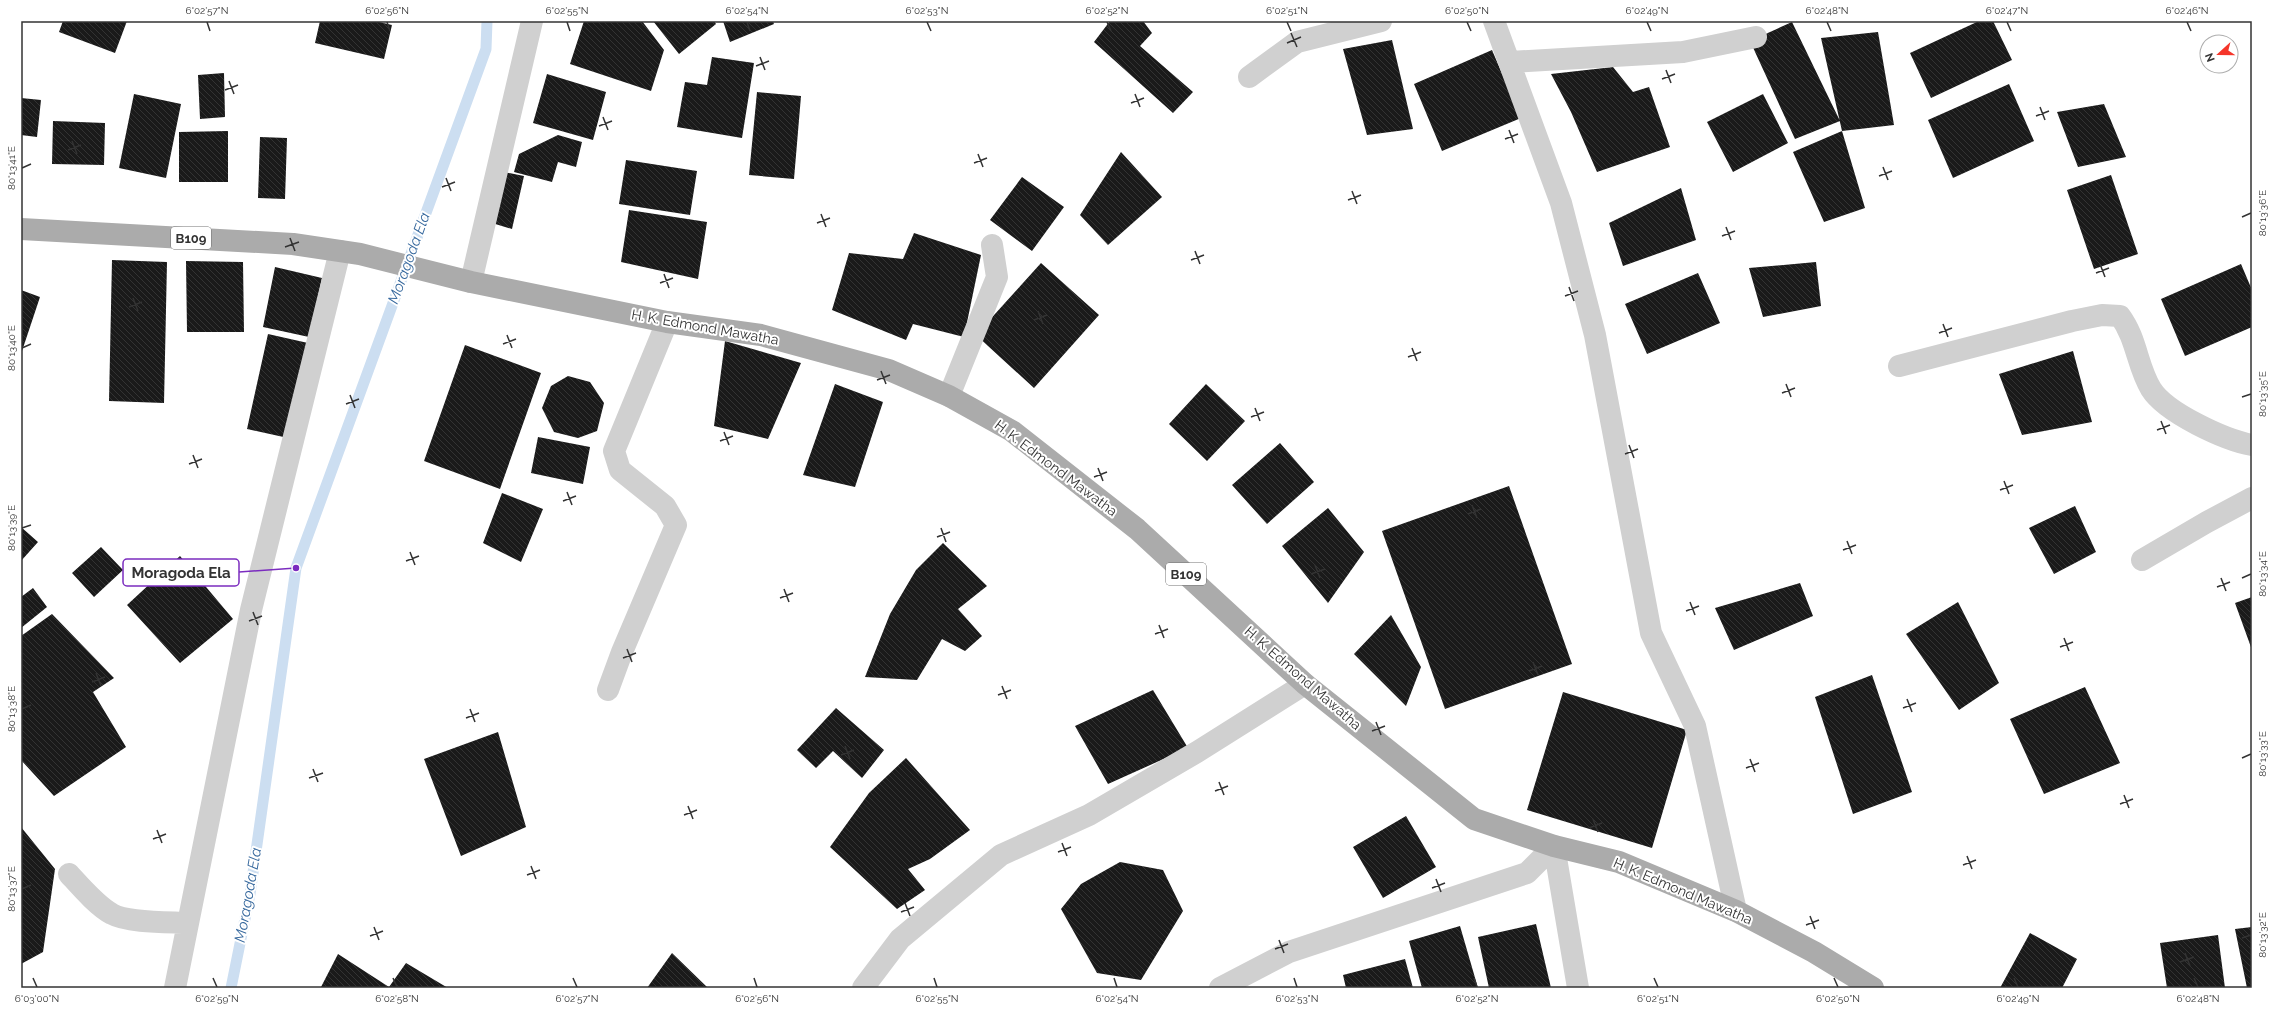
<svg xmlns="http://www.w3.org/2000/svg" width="2273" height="1009" font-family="Raleway,sans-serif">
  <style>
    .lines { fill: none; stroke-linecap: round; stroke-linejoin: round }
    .stream { stroke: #ccdef1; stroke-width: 11 }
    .building { fill: url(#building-back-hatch) }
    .street { stroke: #d0d0d0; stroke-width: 22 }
    .primary { stroke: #ababab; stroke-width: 22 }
    .ticks { fill: none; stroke: #333; stroke-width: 1.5 }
    .labels { text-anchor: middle; stroke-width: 4; stroke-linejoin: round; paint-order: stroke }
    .shield { fill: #fff; stroke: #707070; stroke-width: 1 }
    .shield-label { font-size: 13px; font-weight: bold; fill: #333 }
    .street-label { font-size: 14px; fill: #333; stroke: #fff }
    .water-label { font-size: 15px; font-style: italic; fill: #37699e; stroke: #fff }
    .leader { fill: none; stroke: #7b2cbf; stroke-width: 1.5 }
    .callout-dot { fill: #7b2cbf; stroke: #fff; stroke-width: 1.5 }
    .callout { fill: #fff; stroke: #7b2cbf; stroke-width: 1.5 }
    .callout-label { font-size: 15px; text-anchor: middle; font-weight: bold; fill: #333 }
    .neatline { fill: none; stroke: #333; stroke-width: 1.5 }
    .ticks-label { font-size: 10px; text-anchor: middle; fill: #333 }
  </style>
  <defs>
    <pattern id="building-back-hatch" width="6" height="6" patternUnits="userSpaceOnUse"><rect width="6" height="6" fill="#1a1a1a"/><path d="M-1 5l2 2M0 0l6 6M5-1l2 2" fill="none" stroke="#333"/></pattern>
  </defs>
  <rect width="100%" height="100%" fill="#fff"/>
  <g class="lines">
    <path class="stream" d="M231 988 250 894 296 568 486 49 487 21"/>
  </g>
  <path class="building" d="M63 21H127L115 53 59 32Z
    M320 21H375L392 25 384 59 315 43Z
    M584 21H642L664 50 651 91 570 64Z
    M653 21H714L716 24 679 54Z
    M723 21H773L774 24 730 42Z
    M1110 21H1143L1152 33 1140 46 1193 92 1173 113 1094 42Z
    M1979 21H1993L2012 60 1931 98 1910 53Z
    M1792 22 1840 121 1795 139 1750 41Z
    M1878 32 1894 125 1842 131 1821 38Z
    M1392 40 1413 129 1367 135 1343 49Z
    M1492 50 1521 118 1442 151 1414 84Z
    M712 57 754 63 742 138 677 127 685 82 707 85Z
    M1613 67 1633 92 1649 87 1670 147 1597 172 1571 112 1551 74Z
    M224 73 225 117 200 119 198 75Z
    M547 74 606 92 593 140 533 123Z
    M2009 84 2034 141 1953 178 1928 120Z
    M757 92 801 96 794 179 749 175Z
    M134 94 181 104 166 178 119 168Z
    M1763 94 1788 143 1733 172 1707 122Z
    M21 98 41 100 37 137 21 135Z
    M2104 104 2126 157 2078 167 2057 112Z
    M53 121 105 123 104 165 52 164Z
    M228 131V182H179V132Z
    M1842 131 1865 208 1824 222 1793 152Z
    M558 135 582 142 576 167 558 162 552 182 514 172 519 154Z
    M260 137 287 138 285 199 258 198Z
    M1121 152 1162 197 1108 245 1080 215Z
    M626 160 697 171 690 215 619 204Z
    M504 172 524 176 512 229 492 223Z
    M2111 175 2138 254 2094 269 2067 190Z
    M1022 177 1064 207 1032 251 990 220Z
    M1681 188 1696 240 1623 266 1609 223Z
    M629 210 707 222 698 279 621 262Z
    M914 233 981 255 964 337 913 324 906 340 832 310 849 253 903 259Z
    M112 260 167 262 164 403 109 401Z
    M186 261 243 262 244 332H187Z
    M1816 262 1821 306 1763 317 1749 268Z
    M1041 263 1099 315 1034 388 976 335Z
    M2241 264 2252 290V327L2185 356 2161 299Z
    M275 267 322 278 309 337 263 327Z
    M1698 273 1720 323 1647 354 1625 304Z
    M21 290 40 297 21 354Z
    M268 334 308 343 288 438 247 429Z
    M725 341 801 363 768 439 714 426Z
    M465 345 541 373 500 489 424 461Z
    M2073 351 2092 422 2022 435 1999 374Z
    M568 376 590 382 604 403 597 431 578 438 554 432 542 408 551 386Z
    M835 384 883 402 855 487 803 475Z
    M1206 384 1245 421 1207 461 1169 424Z
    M538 437 590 447 583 484 531 473Z
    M1280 443 1314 482 1267 524 1232 485Z
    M1509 486 1572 664 1445 709 1382 531Z
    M502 493 543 509 521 562 483 543Z
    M2075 506 2096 552 2054 574 2029 528Z
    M1328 508 1364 552 1328 603 1282 546Z
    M21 527 38 542 21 561Z
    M943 543 987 586 958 609 982 636 965 651 942 639 917 680 865 677 890 614 916 570Z
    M101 547 123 570 94 597 72 573Z
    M180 556 233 619 180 663 127 605Z
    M1800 583 1813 616 1734 650 1715 608Z
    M33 588 47 607 21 628V597Z
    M2252 597V650L2235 603Z
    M1958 602 1999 683 1959 710 1906 634Z
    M52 614 114 678 93 692 126 747 54 796 21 760V636Z
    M1391 615 1421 667 1406 706 1354 654Z
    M1872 675 1912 792 1853 814 1815 697Z
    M2085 687 2120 763 2044 794 2010 719Z
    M1153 690 1188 748 1108 784 1075 726Z
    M1563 692 1687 730 1652 848 1527 810Z
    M836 708 884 750 862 778 833 751 816 768 797 750Z
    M498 732 526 827 461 856 424 759Z
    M906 758 970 830 930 859 908 869 925 890 897 909 830 847 869 793Z
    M1406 816 1436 867 1383 898 1353 847Z
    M21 827 55 869 43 952 21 964Z
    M1120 862 1163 870 1183 911 1141 980 1097 973 1061 909 1081 884Z
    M1536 924 1551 988H1489L1478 937Z
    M1460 926 1478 988H1422L1409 941Z
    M2252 927V988H2247L2235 929Z
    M2030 933 2077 959 2062 988H2000Z
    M2218 935 2225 988H2167L2160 943Z
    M672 953 708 988H647Z
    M338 954 389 987 406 963 448 988H323L321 987Z
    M1405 959 1413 988H1346L1343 975Z"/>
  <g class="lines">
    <path class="street" d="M1494 21 1561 203 1595 335 1651 633 1695 726 1736 911
      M1510 62 1683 52 1756 37
      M1249 77 1297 42 1381 21
      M471 282 532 21
      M1899 366 2072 321 2102 315 2120 316C2137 339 2137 366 2151 389 2166 413 2225 440 2252 445
      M949 396 997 277 992 245
      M2142 560 2207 522 2252 498
      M608 690 622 652 676 525 665 506 620 470 614 451 667 322
      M1554 846 1578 988
      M69 874C80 886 97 906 112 914 128 923 169 922 188 923
      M175 988 251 610 340 251
      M863 988 900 939 1001 855 1089 815 1197 752 1305 684
      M1220 988 1289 952 1527 873 1554 846"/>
    <path class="primary" d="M21 229 293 244 360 254 471 282 667 322 761 335 889 370 949 396 1012 431 1137 529 1305 684 1474 819 1554 846 1619 862 1736 911 1814 952 1873 988"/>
  </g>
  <path class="ticks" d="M207 22 210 31M387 22 390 31M567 22 570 31M747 22 750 31M927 22 931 31M1107 22 1111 31M1287 22 1291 31M1467 22 1471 31M1647 22 1651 31M1827 22 1831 31M2007 22 2011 31M2187 22 2191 31M1291 33 1297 47M1287 43 1301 37M760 57 765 70M756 66 769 61M1666 70 1671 83M1662 79 1675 74M229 81 234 94M225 90 238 85M1135 94 1140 107M1131 103 1144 98M2040 107 2045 120M2036 116 2049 111M603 117 608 130M599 126 612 121M1509 130 1514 143M1505 139 1518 134M72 141 77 154M68 150 81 145M978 154 983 167M974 163 987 158M1883 167 1888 180M22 168 31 164M1879 176 1892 171M446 178 451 191M442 187 455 182M1352 191 1357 204M1348 200 1361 195M821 214 826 227M2242 217 2251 213M817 223 830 218M1726 227 1731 240M1722 236 1735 231M290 238 295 251M285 247 299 242M1195 251 1200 264M1191 260 1204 255M2100 264 2105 277M2096 273 2109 268M664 274 669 288M660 283 673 278M1569 287 1574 301M1565 296 1578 291M133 298 138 311M129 307 142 302M1038 311 1043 324M1034 320 1047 315M1943 324 1948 337M1939 333 1952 328M507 335 512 348M503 344 516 339M22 348 31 344M1412 348 1417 361M1408 357 1421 352M881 371 886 384M877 380 890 375M1786 384 1791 397M1782 393 1795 388M350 395 355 408M2242 397 2251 394M346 404 359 399M1255 408 1260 421M1251 417 1264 412M2161 421 2166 434M2157 430 2170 425M724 432 729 445M720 441 733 436M1629 445 1634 458M1625 454 1638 449M193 455 198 468M189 464 202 459M1098 468 1103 481M1094 477 1107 472M2004 481 2009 494M2000 490 2013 485M567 492 572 505M563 501 576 496M1472 505 1477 518M1468 514 1481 509M22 528 31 525M941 528 946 542M937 537 950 532M1847 541 1852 554M1843 550 1856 545M410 552 415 565M406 561 419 556M1315 565 1320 578M1311 574 1325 569M2221 578 2226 591M2242 578 2251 574M2217 587 2230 582M784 589 789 602M780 598 793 593M1690 602 1695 615M1686 611 1699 606M253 612 258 625M249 621 262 616M1159 625 1164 638M1155 634 1168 629M2064 638 2069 651M2060 647 2073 642M627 649 632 662M623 658 636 653M1533 662 1538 675M1529 671 1542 666M96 673 101 686M92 682 105 677M1002 686 1007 699M998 695 1011 690M1907 699 1912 712M1903 708 1916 703M22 709 31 705M470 709 475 722M466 718 479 713M1376 722 1381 735M1372 731 1385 726M845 746 850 759M841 755 854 750M2242 758 2251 754M1750 759 1755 772M1746 768 1759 763M313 769 318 782M309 778 323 773M1219 782 1224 795M1215 791 1228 786M2124 795 2129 808M2120 804 2133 799M688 806 693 819M684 815 697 810M1593 819 1598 832M1589 828 1602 823M157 830 162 843M153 839 166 834M1062 843 1067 856M1058 852 1071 847M1967 856 1972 869M1963 865 1976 860M531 866 536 879M527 875 540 870M1436 879 1441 892M1432 888 1445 883M22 889 31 885M905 903 910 916M901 912 914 907M1810 916 1815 929M1806 925 1819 920M374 927 379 940M370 936 383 931M2242 938 2251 935M1279 940 1284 953M1275 949 1288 944M2185 953 2190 966M2180 962 2194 957M33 978 37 987M213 978 217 987M393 978 397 987M573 978 577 987M754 978 757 987M934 978 937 987M1114 978 1117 987M1294 978 1297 987M1474 978 1477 987M1654 978 1658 987M1834 978 1838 987M2014 978 2018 987M2194 978 2198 987"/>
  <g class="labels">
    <g class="shield">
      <rect x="171" y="227" width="40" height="22" rx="3"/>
      <rect x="1166" y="563" width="40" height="22" rx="3"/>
    </g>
    <g class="shield-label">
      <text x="191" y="243">B109</text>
      <text x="1186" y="579">B109</text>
    </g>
    <g class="street-label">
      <text transform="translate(705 327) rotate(10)" y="5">H. K. Edmond Mawatha</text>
      <text transform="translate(1056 468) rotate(37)" y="5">H. K. Edmond Mawatha</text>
      <text transform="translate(1303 678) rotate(41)" y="5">H. K. Edmond Mawatha</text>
      <text transform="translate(1683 891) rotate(23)" y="5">H. K. Edmond Mawatha</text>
    </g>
    <g class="water-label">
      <text transform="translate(409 258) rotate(-70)" y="5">Moragoda Ela</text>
      <text transform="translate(248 895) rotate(-80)" y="5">Moragoda Ela</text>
    </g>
  </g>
  <path class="leader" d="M296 568L239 572"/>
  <circle class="callout-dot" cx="296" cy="568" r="4"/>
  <rect class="callout" x="123" y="559" width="116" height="27" rx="4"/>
  <g class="callout-label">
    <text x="181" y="578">Moragoda Ela</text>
  </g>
  <rect width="2273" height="1009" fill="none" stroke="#ffffff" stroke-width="44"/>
  <g transform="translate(2219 54) rotate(249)"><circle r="19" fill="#ffffff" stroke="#adadad"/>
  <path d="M0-3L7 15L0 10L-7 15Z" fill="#f5352a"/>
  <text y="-6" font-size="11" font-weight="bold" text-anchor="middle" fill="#333333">N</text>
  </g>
  <rect x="22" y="22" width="2229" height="965" class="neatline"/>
  <g class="ticks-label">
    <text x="207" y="14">6°02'57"N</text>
    <text x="387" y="14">6°02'56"N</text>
    <text x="567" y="14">6°02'55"N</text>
    <text x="747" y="14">6°02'54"N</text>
    <text x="927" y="14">6°02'53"N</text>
    <text x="1107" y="14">6°02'52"N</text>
    <text x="1287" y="14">6°02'51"N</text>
    <text x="1467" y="14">6°02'50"N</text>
    <text x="1647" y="14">6°02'49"N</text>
    <text x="1827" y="14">6°02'48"N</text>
    <text x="2007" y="14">6°02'47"N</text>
    <text x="2187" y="14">6°02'46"N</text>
    <text transform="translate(11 168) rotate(-90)" y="4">80°13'41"E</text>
    <text transform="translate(2262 213) rotate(-90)" y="4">80°13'36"E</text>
    <text transform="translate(11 348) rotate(-90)" y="4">80°13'40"E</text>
    <text transform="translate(2262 394) rotate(-90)" y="4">80°13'35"E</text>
    <text transform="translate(11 528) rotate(-90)" y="4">80°13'39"E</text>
    <text transform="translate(2262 574) rotate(-90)" y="4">80°13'34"E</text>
    <text transform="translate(11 709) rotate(-90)" y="4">80°13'38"E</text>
    <text transform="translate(2262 754) rotate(-90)" y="4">80°13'33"E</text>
    <text transform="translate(11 889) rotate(-90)" y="4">80°13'37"E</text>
    <text transform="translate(2262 935) rotate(-90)" y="4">80°13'32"E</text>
    <text x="37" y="1002">6°03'00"N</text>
    <text x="217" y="1002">6°02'59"N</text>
    <text x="397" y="1002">6°02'58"N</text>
    <text x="577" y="1002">6°02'57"N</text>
    <text x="757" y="1002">6°02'56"N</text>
    <text x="937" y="1002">6°02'55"N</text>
    <text x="1117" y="1002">6°02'54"N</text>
    <text x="1297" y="1002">6°02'53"N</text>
    <text x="1477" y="1002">6°02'52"N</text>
    <text x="1658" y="1002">6°02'51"N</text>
    <text x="1838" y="1002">6°02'50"N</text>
    <text x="2018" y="1002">6°02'49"N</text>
    <text x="2198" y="1002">6°02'48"N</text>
  </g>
</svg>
